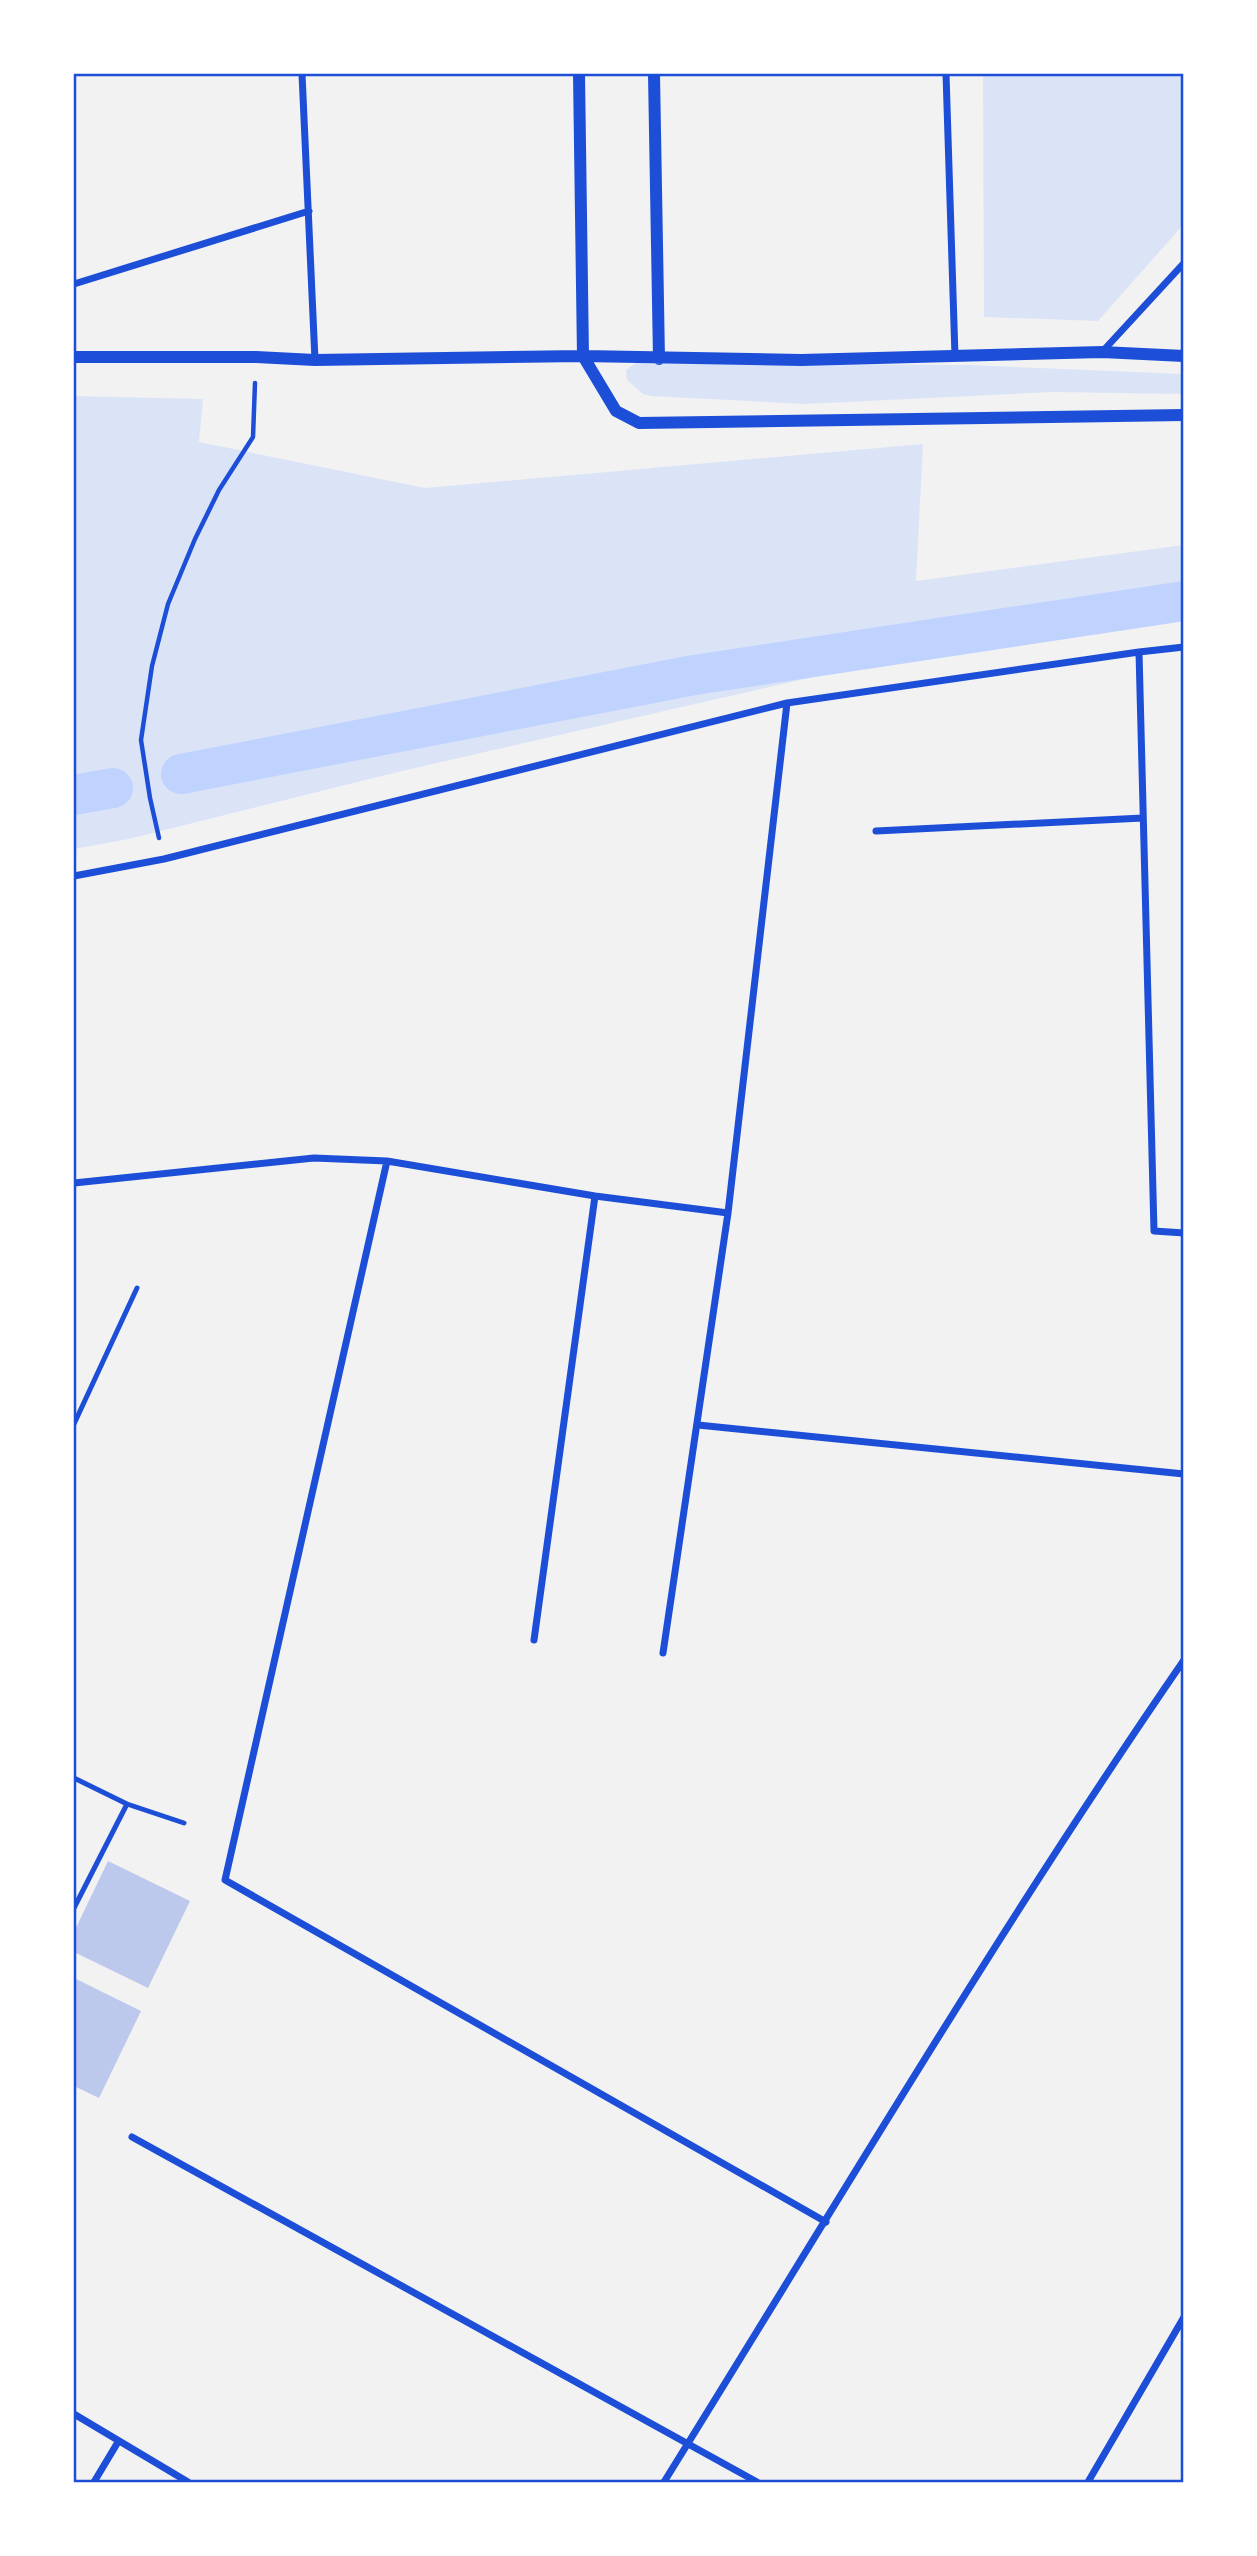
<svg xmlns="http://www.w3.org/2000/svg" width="1257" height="2556" font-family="'Source Sans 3',sans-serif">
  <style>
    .green { fill: #dbe4f7 }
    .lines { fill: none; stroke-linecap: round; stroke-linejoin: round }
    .canal { stroke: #bfd3fe; stroke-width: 40 }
    .building { fill: #bdc9ec }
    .path { stroke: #1d4ed8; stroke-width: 4.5 }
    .service { stroke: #1d4ed8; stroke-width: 5 }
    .minor { stroke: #1d4ed8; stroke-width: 7 }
    .tertiary { stroke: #1d4ed8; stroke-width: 12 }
    .neatline { fill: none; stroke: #1d4ed8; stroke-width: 2.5 }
  </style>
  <rect width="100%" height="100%" fill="#f2f2f2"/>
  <path class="green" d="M983 74H1183V225L1098 321 984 317Z
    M636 363 969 365 1183 374 1184 394 1052 392 805 404 651 396 643 394 627 380 626 370Z
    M74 396 203 399 199 442 425 488 923 444 916 581 1183 545V616L857 667 402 771 129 839 74 849Z"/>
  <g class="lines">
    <path class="canal" d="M181 774 694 675 1184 601
      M74 795 113 788"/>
  </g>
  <path class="building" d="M108 1861 190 1901 148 1988 74 1952V1932Z
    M74 1978 141 2011 99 2098 74 2086Z"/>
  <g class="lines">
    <path class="path" d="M159 838 150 798 141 740 152 666 168 604 195 539 219 490 253 437 255 383"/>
    <path class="service" d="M74 1424 137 1288
      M74 1778 127 1804 184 1823
      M74 1908 127 1804"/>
    <path class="minor" d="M302 74 315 360
      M946 74 955 356
      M74 284 309 211
      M1102 352 1184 263
      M1139 652 1154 1231 1184 1233
      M876 831 1143 818
      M74 876 164 859 787 703 1139 652 1184 647
      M387 1161 225 1880 826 2222
      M74 1183 314 1158 387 1161 595 1196 728 1213
      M698 1425 1184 1474
      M534 1640 595 1196
      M663 1653 728 1213 787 703
      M132 2137 757 2482
      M74 2414 188 2482
      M94 2482 118 2442
      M664 2482C835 2207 1000 1927 1184 1660
      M1088 2482 1184 2317"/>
    <path class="tertiary" d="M579 74 583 356 616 411 639 423 1184 415
      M654 74 659 359
      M74 357H256L315 360 583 356 801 360 1102 352 1184 356"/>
  </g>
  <rect width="1257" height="2556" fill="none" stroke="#ffffff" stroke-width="150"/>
  <rect x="75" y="75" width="1107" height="2406" class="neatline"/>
</svg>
